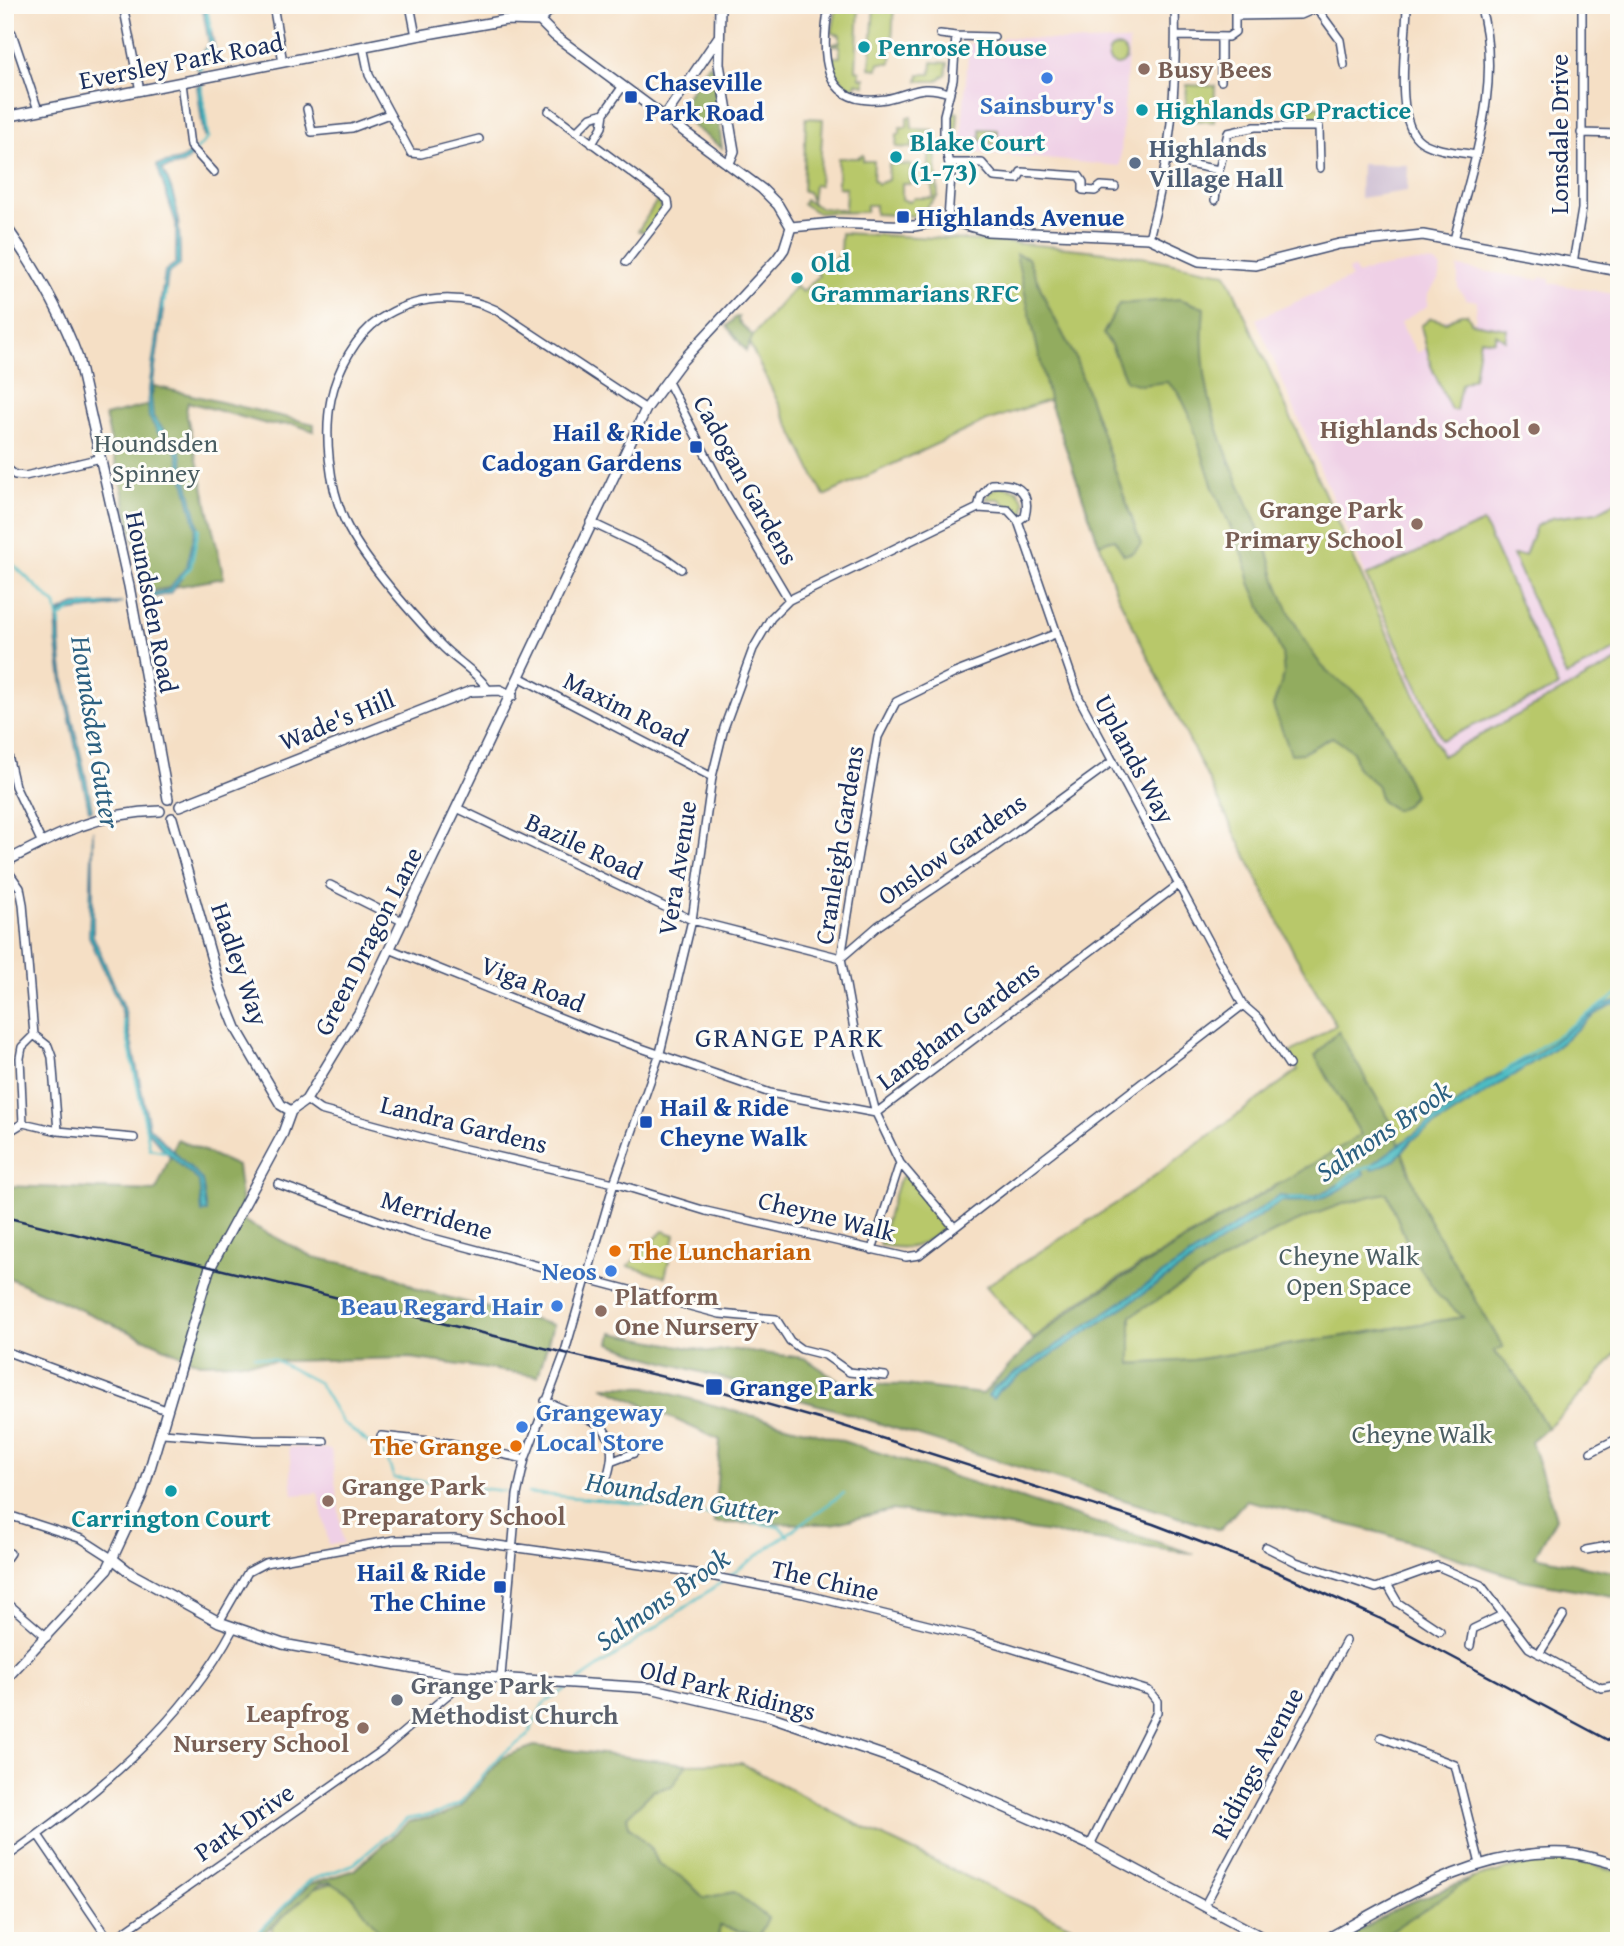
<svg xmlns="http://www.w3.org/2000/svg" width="1624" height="1946" font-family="'Gentium Book Plus',serif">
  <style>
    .built { fill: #efd0e6 }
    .industrial { fill: #cdbed2 }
    .green { fill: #b8c86b; stroke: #6a7c64; stroke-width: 2 }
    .forest { fill: #92ac5f; stroke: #566e5e; stroke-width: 2; fill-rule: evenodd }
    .water { fill: #4dbcc3; stroke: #347690; stroke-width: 2 }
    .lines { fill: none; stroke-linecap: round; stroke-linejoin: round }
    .stream { stroke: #4dbcc3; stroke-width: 2.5 }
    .minor-casing { stroke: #3c496d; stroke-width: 10 }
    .tertiary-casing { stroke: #3c496d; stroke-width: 12 }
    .minor { stroke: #fff; stroke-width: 7 }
    .tertiary { stroke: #fff; stroke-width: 9 }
    .rail { stroke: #1b2f5e; stroke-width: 2.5 }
    .culture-dot { fill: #0f9aa8; stroke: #fdfcf7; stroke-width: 2.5 }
    .education-dot { fill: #8d6e63; stroke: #fdfcf7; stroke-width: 2.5 }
    .shop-dot { fill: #3f7fe0; stroke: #fdfcf7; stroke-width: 2.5 }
    .transit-dot { fill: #1a4fb4; stroke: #fdfcf7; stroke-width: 2.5 }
    .service-dot { fill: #5c6f8a; stroke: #fdfcf7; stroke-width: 2.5 }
    .food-dot { fill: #e8710a; stroke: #fdfcf7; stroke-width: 2.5 }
    .worship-dot { fill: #6b7280; stroke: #fdfcf7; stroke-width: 2.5 }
    .labels { text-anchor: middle; stroke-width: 6; stroke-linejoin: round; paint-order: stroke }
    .culture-label { font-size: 26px; font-weight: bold; fill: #0d838f; stroke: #fdfcf7; text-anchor: start }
    .street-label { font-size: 26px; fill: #1b2f5e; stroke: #fdfcf7 }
    .education-label { font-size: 26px; font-weight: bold; fill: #785e54; stroke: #fdfcf7; text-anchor: start }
    .transit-label { font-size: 26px; font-weight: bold; fill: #164399; stroke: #fdfcf7; text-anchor: start }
    .shop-label { font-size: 26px; font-weight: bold; fill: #366cbe; stroke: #fdfcf7; text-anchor: end }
    .service-label { font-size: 26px; font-weight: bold; fill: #4e5e75; stroke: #fdfcf7; text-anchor: start }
    .park-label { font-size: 26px; fill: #4a5d62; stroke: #fdfcf7 }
    .food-label { font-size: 26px; font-weight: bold; fill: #c56008; stroke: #fdfcf7; text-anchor: start }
    .worship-label { font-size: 26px; font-weight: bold; fill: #5b616d; stroke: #fdfcf7; text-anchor: start }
    .water-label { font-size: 28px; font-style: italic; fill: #2c6081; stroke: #fdfcf7 }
    .neighbourhood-label { font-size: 28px; letter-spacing: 2px; fill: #1b2f5e; stroke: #fdfcf7 }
  </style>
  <rect width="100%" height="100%" fill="#fdfcf7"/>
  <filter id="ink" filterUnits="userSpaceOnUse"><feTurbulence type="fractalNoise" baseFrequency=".0143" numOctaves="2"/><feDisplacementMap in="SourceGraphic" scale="14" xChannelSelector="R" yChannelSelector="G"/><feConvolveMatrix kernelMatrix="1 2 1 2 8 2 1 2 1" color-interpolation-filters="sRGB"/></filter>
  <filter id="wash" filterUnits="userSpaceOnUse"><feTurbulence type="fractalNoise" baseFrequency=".00686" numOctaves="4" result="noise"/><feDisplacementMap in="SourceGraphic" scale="28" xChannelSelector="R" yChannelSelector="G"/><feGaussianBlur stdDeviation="1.57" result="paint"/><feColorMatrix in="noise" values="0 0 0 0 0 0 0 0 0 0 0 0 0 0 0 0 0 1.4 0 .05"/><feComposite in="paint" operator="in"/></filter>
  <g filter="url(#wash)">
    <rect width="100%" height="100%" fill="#f5dfc5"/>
    <path class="built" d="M1003 37 1085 42 1129 41 1120 166 960 151 969 43 999 45Z
      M1417 262 1435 263 1441 268 1438 280 1428 294 1427 306 1400 323 1417 353 1425 349 1420 326 1430 317 1443 321 1464 313 1475 323 1477 301 1466 299 1458 288V267L1539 280 1541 277 1550 279V283L1619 295V660L1443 756 1256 319 1351 278 1348 270 1354 268 1357 275 1373 269Z
      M289 1447 331 1449 343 1543 329 1545 318 1493 293 1495Z"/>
    <path class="industrial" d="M1361 164 1408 165 1407 191 1360 198Z"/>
    <path class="green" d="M837 5H859L856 70 860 71V78H865V85L856 83 854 89C840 83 834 71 833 57H840V46L831 45 840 42V35L832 33Z
      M874 5H894L891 63H879L878 69 870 68Z
      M1108 56a9 9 0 1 1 18 0a9 9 0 1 1-18 0Z
      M932 62 948 63 946 74 937 81H918L919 74H931Z
      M1187 85 1215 86 1214 122 1185 120Z
      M1299 107H1325V118L1300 119Z
      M952 111 958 113 955 155 950 125Z
      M907 117H911L912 129 934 130 938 196 917 216 875 214V205H867L866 212 818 213 803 204 805 200 821 208 845 210 846 188 838 187V158H859V156L863 155V161H874L873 179 878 184 888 180 889 164 911 165 910 184H902V199L908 202 915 198H933V185L928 184 930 141 913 140 912 148 896 147 897 134H900V127H907Z
      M806 118 823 119 819 185H814L812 201 808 192 803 191Z
      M980 129 998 130 997 145 981 141Z
      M658 199 662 211 646 232 638 231Z
      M841 233C934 238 1028 242 1121 254 1156 258 1190 268 1226 273L1442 756 1619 660V1350L1581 1395 1547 1428 1518 1378 1464 1317 1193 1360 1078 1367 1079 1304 1278 1184 1077 1303 1033 1339 986 1286 1123 1199 1298 1070 1288 1054 1336 1025 1295 955 1117 594 1049 400 984 422 824 496 748 341 796 286 802 292 819 276 816 270 822 266 827 268 840 253Z
      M1461 314H1467L1472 323 1507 329 1505 340 1496 334 1494 341 1480 339 1474 378 1461 384 1456 410H1451L1431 366 1421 326 1431 318 1446 322Z
      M1001 486 1017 490 1025 502 1024 514 1020 516 999 499H986L991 490Z
      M1619 500V648L1566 676 1513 555H1525L1536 526 1552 518 1597 512Z
      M1483 522 1558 687 1442 740 1366 576Z
      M903 1176H909L946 1226C919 1248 913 1251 879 1245L898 1182Z
      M663 1231 675 1235 665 1277 628 1266Z
      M741 1763 848 1820 1102 1941H717L720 1926 734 1892 704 1898 686 1880 658 1863 651 1848 629 1827 627 1816 653 1791 672 1786 687 1764Z
      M1550 1858 1591 1864 1619 1872V1941H1343L1401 1906 1473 1878Z
      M350 1878 453 1941H273L272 1928 310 1890Z"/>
    <path class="forest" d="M709 64 712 66 722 148 676 113Z
      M1016 254 1028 258 1048 306 1075 357 1141 544 1134 552 1124 555 1114 539 1099 544 1049 399Z
      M1180 299 1204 308C1195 403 1230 458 1264 542 1270 555 1272 569 1277 583 1286 608 1301 636 1316 658 1327 676 1346 683 1360 697 1385 723 1399 762 1414 795L1406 805 1396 810 1381 801 1376 784 1357 768 1353 751 1332 737 1303 753 1291 754 1273 706 1284 675 1282 653 1250 583 1245 560 1213 487 1189 414 1179 393 1167 382 1141 385 1126 381 1111 345 1103 334 1119 304Z
      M736 317H739L738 321 753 336 746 351 727 326Z
      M154 386 314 424V431L293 424 270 425 188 402 186 412 224 578 146 592 105 416 149 405Z
      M1338 1031 1392 1124 1424 1211 1503 1347 1494 1351 1518 1378 1547 1428 1531 1441 1556 1518 1535 1556 1619 1573V1597L1523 1580 1385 1534 1246 1500 1220 1530 833 1409 647 1357 610 1343 612 1333 711 1352 728 1349 804 1358 845 1384 905 1385 983 1394 1033 1341 1079 1304 1361 1135 1315 1056ZM1387 1193 1414 1259 1439 1296 1463 1317 1193 1360 1131 1364V1316C1212 1268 1293 1210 1387 1193Z
      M177 1139 237 1166 244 1221 313 1257 385 1272 420 1290 553 1325 538 1376 410 1358 199 1363 5 1276V1186L156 1191Z
      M602 1386 646 1387 827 1436 1194 1554 892 1510 832 1524 714 1523 720 1440Z
      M534 1746 687 1764 672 1786 653 1791 627 1816 629 1827 651 1848 658 1863 686 1880 704 1898 734 1892 768 1918 759 1936 720 1926 717 1941H387L351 1895 330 1882 320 1884 255 1941H250L310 1884 354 1870 409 1822 444 1815 461 1806 503 1757Z
      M1473 1878 1375 1941H1343L1401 1906Z"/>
    <path class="water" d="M202 5H206L215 51 202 68 197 69V59L209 43Z
      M197 86H201L207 136 204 137Z
      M191 153 193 155 183 164 162 169C179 198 180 232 180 265L168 274 151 396 153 417 180 450 199 529 189 568 170 593 148 599 147 595 168 590 187 566 196 528 177 452 159 434 149 417 148 397 165 271 176 263V223L157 165 180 160Z
      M121 603C114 609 75 608 60 614 56 681 82 744 92 810H89L63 687 56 638 58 613 75 605Z
      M93 830V936L124 1007 149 1127 202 1180 207 1212H202L199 1181 167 1153 147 1130 121 1008 89 936Z
      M1619 1000V1003C1591 1010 1576 1033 1553 1049 1507 1080 1460 1110 1412 1140L1395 1160 1372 1170 1370 1166 1487 1081 1536 1054 1603 1005Z
      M1362 1170 1364 1174C1333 1195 1320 1204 1282 1201L999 1390 993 1399 988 1396 993 1388 1279 1196C1322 1201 1326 1191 1362 1170Z"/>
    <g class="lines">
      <path class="stream" d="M206 5 211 30
        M195 151 208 138 200 66
        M163 308 166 290
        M5 557 56 605 60 626
        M182 577 191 567 199 528
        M81 606 105 605
        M60 618 72 609
        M124 1021 150 1149 167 1152
        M1503 1072 1619 993
        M1340 1184 1351 1174 1373 1165
        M1289 1198H1314
        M255 1356 273 1359 319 1383 342 1422 387 1458 394 1478 504 1491
        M528 1493 652 1505 780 1527 788 1536
        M728 1577 844 1493
        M578 1681 723 1581
        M250 1941 309 1881 354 1864 407 1819 439 1813 460 1803 503 1753 527 1737 543 1704 570 1686"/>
    </g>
  </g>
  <g filter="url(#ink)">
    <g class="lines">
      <g class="minor-casing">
        <path id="minor" d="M123 5 140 91
          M273 5 283 62
          M410 5 416 36
          M829 5C821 52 820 109 886 99 912 94 920 83 949 93
          M1407 5C1407 38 1392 124 1422 142 1437 151 1459 152 1475 155
          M1318 10 1340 40 1344 65
          M1235 16 1301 15 1324 5
          M540 21 556 5
          M12 33 38 110
          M940 34 956 36
          M1176 36 1228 37 1235 32V5
          M363 46 369 75 411 153 421 154 479 139
          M1221 81V37
          M182 83 190 146 214 172
          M307 109 312 132 352 128 389 114
          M549 111 668 200 669 207 626 262
          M576 132 591 117 604 113 623 86
          M1581 133 1619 134
          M592 144 602 127 604 113
          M1168 160 1219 170 1228 133 1255 127H1319L1320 168
          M949 163H982L994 177 1018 179 1021 172 1079 176 1083 182V190L1095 191 1101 186 1115 187
          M1215 200 1219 170
          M948 220 951 174 944 140V115L953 80 956 36 994 37
          M1149 238C1171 158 1177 88 1175 5
          M1454 240C1472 165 1504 82 1480 5
          M1573 263 1582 209V5
          M667 380 725 492 789 600
          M5 467 15 475 25 476 101 458
          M978 508 981 496 991 484C1014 482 1032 489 1025 516L1018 521
          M590 522 666 558 681 569
          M521 678 712 777
          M487 688C475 670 456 661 441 645 412 614 360 557 344 519 329 485 324 434 331 399 337 370 356 335 380 319 414 296 460 292 496 310L646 409
          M5 742 15 786 42 843
          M459 809 692 920 841 958 878 926 995 847 1113 761
          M5 867 20 888 23 904 34 1035 48 1046 52 1057 58 1131 23 1123 20 1058 22 1047 34 1035
          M330 885 404 922
          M392 950 601 1034 770 1093 876 1113 1178 885
          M306 1100 320 1110 461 1148 614 1183 706 1211 906 1257 919 1255 928 1248 1243 1005
          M58 1131 134 1138
          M5 1134 23 1123
          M278 1184 410 1232 720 1314 776 1319 790 1341 801 1349 825 1355 849 1372 885 1376
          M954 1227 900 1163 876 1113 854 1029 841 958 856 865 878 737 896 702 955 673 1055 634
          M872 1250 900 1163
          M5 1351 166 1410
          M545 1401 599 1424C619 1443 611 1467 603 1491
          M163 1433 253 1440 324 1441
          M381 1436 449 1443 525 1459
          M1591 1452 1619 1438
          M613 1461 634 1453
          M5 1514 82 1539 113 1559
          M1266 1547 1296 1562 1376 1588 1437 1566 1481 1585 1529 1648 1601 1688 1619 1685
          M1586 1550 1619 1544
          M5 1560 10 1553
          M1387 1584 1398 1603 1440 1631
          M5 1601 47 1637
          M219 1622 248 1572 265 1563 394 1540 454 1539 684 1571 803 1594 972 1636 1149 1691 1157 1701V1712L1090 1845
          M1470 1646 1473 1629 1502 1615
          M1539 1654 1563 1616
          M501 1676 517 1495 525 1459 564 1355 614 1183 660 1053 692 920 712 777 724 728 753 649 771 618 789 600 978 508 1008 510 1018 521 1079 698 1243 1005 1259 1019 1289 1065
          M1381 1737 1455 1765 1480 1864
          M38 1835 110 1941
          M5 1858C93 1797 183 1724 234 1627
          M1205 1905 1346 1641
          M111 1941 380 1752 451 1692 452 1675"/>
      </g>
      <g class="tertiary-casing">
        <path id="tertiary" d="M720 5 719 64 734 151 729 163
          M665 116 718 38
          M5 117 416 36 506 20 540 21 555 36 762 189 778 205 791 227
          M5 225C35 267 60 310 78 358L129 586 168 799
          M791 227 833 223 914 226 948 220 987 231 1149 238 1199 261 1256 265 1339 244 1423 235 1619 271
          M180 806 471 691 500 690 512 696
          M172 818 220 988 236 1028 281 1105 291 1111
          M5 862C58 834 99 812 160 811
          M113 1559 132 1574 219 1622 283 1644 452 1675 650 1688 769 1716 900 1761 1090 1845 1269 1941
          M5 1680 107 1570 142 1495 209 1270 283 1133 291 1111 306 1100 360 1011 646 409 681 362 777 259 784 249 791 227
          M1323 1941C1398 1900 1477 1848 1567 1853 1584 1854 1602 1861 1619 1865"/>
      </g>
      <use href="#minor" class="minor"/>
      <use href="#tertiary" class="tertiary"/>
      <path class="rail" d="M5 1217 713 1389 837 1424 1153 1524 1266 1567 1379 1618 1619 1746"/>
    </g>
  </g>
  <g class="culture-dot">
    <circle cx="864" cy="47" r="7"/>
    <circle cx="1142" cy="110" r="7"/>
    <circle cx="896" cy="157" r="7"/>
    <circle cx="797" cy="278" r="7"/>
    <circle cx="171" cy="1491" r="7"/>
  </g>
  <g class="education-dot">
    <circle cx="1144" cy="69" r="7"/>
    <circle cx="1534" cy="429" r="7"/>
    <circle cx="1417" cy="524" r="7"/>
    <circle cx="601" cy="1311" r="7"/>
    <circle cx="328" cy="1501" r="7"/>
    <circle cx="363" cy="1728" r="7"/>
  </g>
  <g class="shop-dot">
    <circle cx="1047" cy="78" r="7"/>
    <circle cx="611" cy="1271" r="7"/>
    <circle cx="557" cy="1306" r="7"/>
    <circle cx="522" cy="1427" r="7"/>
  </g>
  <g class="transit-dot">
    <rect x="624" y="90" width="14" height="14" rx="3.5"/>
    <rect x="896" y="210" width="14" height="14" rx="3.5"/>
    <rect x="689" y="440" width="14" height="14" rx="3.5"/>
    <rect x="639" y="1115" width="14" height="14" rx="3.5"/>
    <rect x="705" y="1378" width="18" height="18" rx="3.5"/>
    <rect x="493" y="1580" width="14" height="14" rx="3.5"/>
  </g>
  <circle class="service-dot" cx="1135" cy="163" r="7"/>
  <g class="food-dot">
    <circle cx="615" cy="1251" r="7"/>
    <circle cx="516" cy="1446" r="7"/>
  </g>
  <circle class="worship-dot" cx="397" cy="1700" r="7"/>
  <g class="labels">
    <g class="culture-label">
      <text x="878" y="56">Penrose House</text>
      <text x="1156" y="119">Highlands GP Practice</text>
      <text x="910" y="151">Blake Court<tspan x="910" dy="30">(1-73)</tspan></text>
      <text x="811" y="272">Old<tspan x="811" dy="30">Grammarians RFC</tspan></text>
      <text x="171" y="1527" text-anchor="middle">Carrington Court</text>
    </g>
    <g class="street-label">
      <text transform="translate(181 61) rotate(-11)" y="9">Eversley Park Road</text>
      <text transform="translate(1559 134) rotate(-90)" y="9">Lonsdale Drive</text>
      <text transform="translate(746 480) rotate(61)" y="9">Cadogan Gardens</text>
      <text transform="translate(152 602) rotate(79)" y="9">Houndsden Road</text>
      <text transform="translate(626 709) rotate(27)" y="9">Maxim Road</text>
      <text transform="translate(337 720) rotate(-22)" y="9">Wade's Hill</text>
      <text transform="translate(1135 759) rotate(62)" y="9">Uplands Way</text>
      <text transform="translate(839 845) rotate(-81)" y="9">Cranleigh Gardens</text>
      <text transform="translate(584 846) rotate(25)" y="9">Bazile Road</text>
      <text transform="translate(952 849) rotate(-35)" y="9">Onslow Gardens</text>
      <text transform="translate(677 868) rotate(-81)" y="9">Vera Avenue</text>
      <text transform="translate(368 941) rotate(-63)" y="9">Green Dragon Lane</text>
      <text transform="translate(240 964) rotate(71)" y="9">Hadley Way</text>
      <text transform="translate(533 984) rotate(22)" y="9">Viga Road</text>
      <text transform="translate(958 1025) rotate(-37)" y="9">Langham Gardens</text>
      <text transform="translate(464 1124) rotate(14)" y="9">Landra Gardens</text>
      <text transform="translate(437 1215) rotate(17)" y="9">Merridene</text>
      <text transform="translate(827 1216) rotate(14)" y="9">Cheyne Walk</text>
      <text transform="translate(825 1580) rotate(13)" y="9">The Chine</text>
      <text transform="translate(728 1690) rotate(14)" y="9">Old Park Ridings</text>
      <text transform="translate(1257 1763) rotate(-62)" y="9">Ridings Avenue</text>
      <text transform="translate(244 1822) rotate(-35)" y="9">Park Drive</text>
    </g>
    <g class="education-label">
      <text x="1158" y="78">Busy Bees</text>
      <text x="1520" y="438" text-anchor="end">Highlands School</text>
      <text x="1403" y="518" text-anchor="end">Grange Park<tspan x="1403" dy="30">Primary School</tspan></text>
      <text x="615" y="1305">Platform<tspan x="615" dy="30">One Nursery</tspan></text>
      <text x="342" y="1495">Grange Park<tspan x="342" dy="30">Preparatory School</tspan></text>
      <text x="349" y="1722" text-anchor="end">Leapfrog<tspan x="349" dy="30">Nursery School</tspan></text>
    </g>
    <g class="transit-label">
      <text x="645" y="91">Chaseville<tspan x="645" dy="30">Park Road</tspan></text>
      <text x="917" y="226">Highlands Avenue</text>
      <text x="682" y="441" text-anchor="end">Hail &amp; Ride<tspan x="682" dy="30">Cadogan Gardens</tspan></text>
      <text x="660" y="1116">Hail &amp; Ride<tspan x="660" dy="30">Cheyne Walk</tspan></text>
      <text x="730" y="1396">Grange Park</text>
      <text x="486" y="1581" text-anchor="end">Hail &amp; Ride<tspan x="486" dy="30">The Chine</tspan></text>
    </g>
    <g class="shop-label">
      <text x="1047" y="114" text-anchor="middle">Sainsbury's</text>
      <text x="597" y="1280">Neos</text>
      <text x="543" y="1315">Beau Regard Hair</text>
      <text x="536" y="1421" text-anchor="start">Grangeway<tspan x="536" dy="30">Local Store</tspan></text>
    </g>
    <g class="service-label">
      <text x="1149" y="157">Highlands<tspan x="1149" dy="30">Village Hall</tspan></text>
    </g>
    <g class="park-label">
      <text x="156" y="452">Houndsden<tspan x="156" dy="30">Spinney</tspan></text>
      <text x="1349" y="1265">Cheyne Walk<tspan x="1349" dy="30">Open Space</tspan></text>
      <text x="1422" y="1443">Cheyne Walk</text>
    </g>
    <g class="food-label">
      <text x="629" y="1260">The Luncharian</text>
      <text x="502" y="1455" text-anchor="end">The Grange</text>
    </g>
    <g class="worship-label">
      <text x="411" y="1694">Grange Park<tspan x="411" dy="30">Methodist Church</tspan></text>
    </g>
    <g class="water-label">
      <text transform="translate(96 732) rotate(81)" y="10">Houndsden Gutter</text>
      <text transform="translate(1383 1131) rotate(-34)" y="10">Salmons Brook</text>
      <text transform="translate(682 1497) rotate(10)" y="10">Houndsden Gutter</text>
      <text transform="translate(662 1599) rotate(-35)" y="10">Salmons Brook</text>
    </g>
    <g class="neighbourhood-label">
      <text x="790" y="1047">GRANGE PARK</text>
    </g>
  </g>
  <rect width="1624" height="1946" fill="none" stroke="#fdfcf7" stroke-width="28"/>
</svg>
